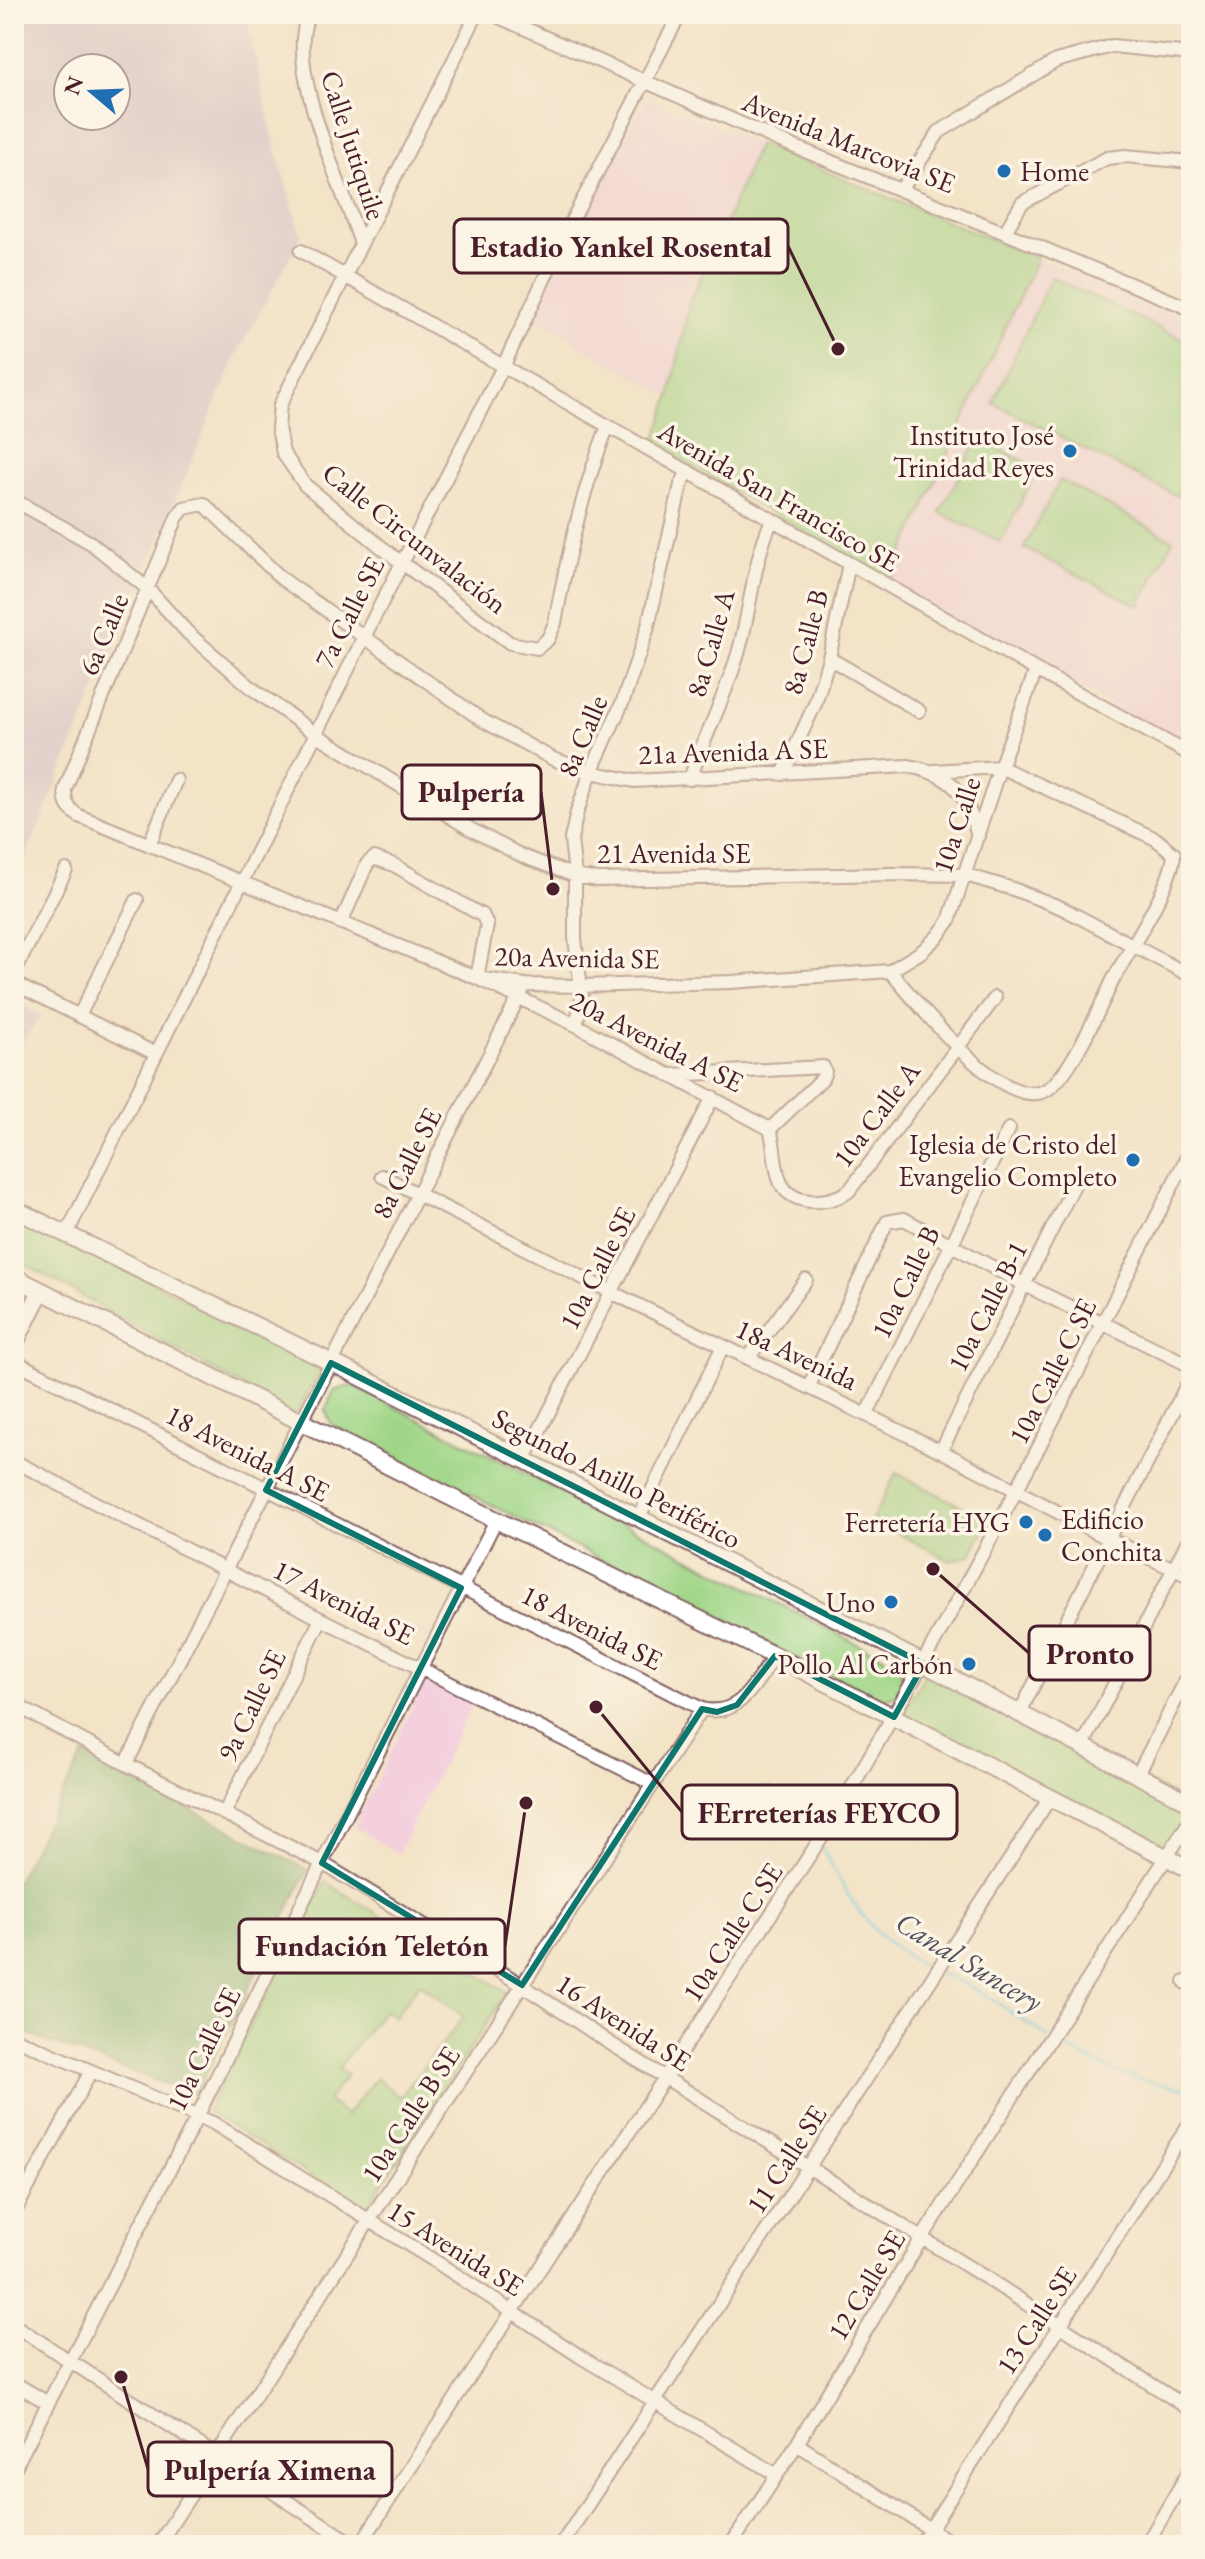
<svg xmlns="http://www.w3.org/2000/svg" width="1205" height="2559" font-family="'EB Garamond',serif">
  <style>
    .built { fill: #f4cfde }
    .industrial { fill: #d0bdce; fill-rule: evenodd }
    .green { fill: #9ed586; stroke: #747a58; stroke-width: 2; fill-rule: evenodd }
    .forest { fill: #7eb673; stroke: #646a4f; stroke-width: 2 }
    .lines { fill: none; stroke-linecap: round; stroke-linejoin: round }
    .stream { stroke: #64c6e2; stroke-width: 3 }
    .minor-casing { stroke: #856462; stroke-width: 16 }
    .major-casing { stroke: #856462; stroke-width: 20 }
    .minor { stroke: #fff; stroke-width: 12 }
    .major { stroke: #fff; stroke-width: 16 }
    .marked { fill: none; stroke: #0f766e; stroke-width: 6; stroke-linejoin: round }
    .poi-dot { fill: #1f6fb2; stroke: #fcf5e5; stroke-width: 3 }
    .labels { text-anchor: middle; stroke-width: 7; stroke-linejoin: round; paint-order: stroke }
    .street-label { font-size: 28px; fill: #4a1f2b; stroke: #fcf5e5 }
    .poi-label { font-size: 28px; fill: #4a1f2b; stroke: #fcf5e5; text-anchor: end }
    .water-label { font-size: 30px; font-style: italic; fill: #525162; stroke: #fcf5e5 }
    .leader { fill: none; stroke: #4a1f2b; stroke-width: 3 }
    .callout-dot { fill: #4a1f2b; stroke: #fcf5e5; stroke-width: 3 }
    .callout { fill: #fcf5e5; stroke: #4a1f2b; stroke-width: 3 }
    .callout-label { font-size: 30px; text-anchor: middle; font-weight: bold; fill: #4a1f2b }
  </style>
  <rect width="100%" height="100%" fill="#fcf5e5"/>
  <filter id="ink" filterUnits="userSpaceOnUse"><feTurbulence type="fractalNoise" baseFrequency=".0125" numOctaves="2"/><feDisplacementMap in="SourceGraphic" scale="16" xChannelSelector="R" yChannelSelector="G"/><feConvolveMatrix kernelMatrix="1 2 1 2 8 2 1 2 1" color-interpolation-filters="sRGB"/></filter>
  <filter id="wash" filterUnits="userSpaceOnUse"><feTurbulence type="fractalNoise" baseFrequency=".006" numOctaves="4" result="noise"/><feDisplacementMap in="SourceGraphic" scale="32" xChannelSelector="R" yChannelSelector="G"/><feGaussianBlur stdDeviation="1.8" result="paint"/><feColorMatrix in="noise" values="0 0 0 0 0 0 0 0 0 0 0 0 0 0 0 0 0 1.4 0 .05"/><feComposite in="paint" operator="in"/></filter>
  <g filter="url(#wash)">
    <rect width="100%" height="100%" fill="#f3e4c8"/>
    <path class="built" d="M646 98 758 144 727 220 690 300 670 397 534 318 607 166Z
      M1037 258 1191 321V750L890 582Z
      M427 1677 474 1700 398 1854 354 1827Z"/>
    <path class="industrial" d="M14 14H246L272 133 301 237 237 354 14 885ZM68 68H116V116H68Z
      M14 1001 41 1016 14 1055Z"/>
    <path class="green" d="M758 144 1037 258 890 582 654 444 670 397 690 300 727 220Z
      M1051 277 1191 343V466L1177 496 993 403Z
      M978 439 1038 468 1001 542 940 513Z
      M1060 480 1173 540 1139 606 1024 548Z
      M14 1214 323 1366 295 1416 14 1258Z
      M352 1385 897 1664 904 1678 897 1695 881 1700 332 1425 325 1410 334 1391Z
      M896 1473 989 1520 971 1555 951 1561 872 1520Z
      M926 1671 1191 1804V1817L1167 1857 899 1721Z
      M325 1882 507 1992 365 2210 206 2111ZM420 1983 464 2017 400 2097 376 2078 346 2115 327 2100 347 2075 338 2068 384 2010 394 2017Z"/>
    <path class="forest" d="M84 1754 308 1870 195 2095 14 2029V1885Z"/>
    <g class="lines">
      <path class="stream" d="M738 1792 770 1788C787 1802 806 1816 817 1836
        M822 1847C851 1903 871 1940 931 1970
        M938 1973 978 1990 1048 2037
        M1055 2041C1096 2068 1143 2083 1191 2089"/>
    </g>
  </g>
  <g filter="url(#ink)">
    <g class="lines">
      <g class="minor-casing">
        <path id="minor" d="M309 14C283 66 344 189 361 244
          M477 14 280 405 278 428 283 453 305 485 390 554 510 643 537 648 548 639 555 623C567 557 583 487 608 426
          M492 14 778 140 1191 309
          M901 190 939 132 1056 61 1112 46 1191 54
          M1005 232 1022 203 1107 158 1125 156 1191 162
          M301 251 1036 670 1191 755
          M14 500 91 543 148 589 188 633 253 689 317 735 472 830 522 856 575 876 598 880 892 874 966 875 1013 889 1062 908 1191 976
          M829 658 919 711
          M783 774 815 704 829 658 849 564
          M690 779C704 738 724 699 737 657 751 612 752 563 772 520
          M978 836C966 793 953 774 908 766L634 781 591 772 553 759 482 720 282 579 204 504 184 508 177 517 65 789C65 803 67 808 79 816L477 978 525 985 580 986 731 982 890 971 921 952 938 936 949 921 1000 767 1036 670
          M149 845 176 780
          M66 870 15 971 17 985 156 1054
          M341 923 367 864 374 858 394 865 483 916 487 925 477 978 576 1025 770 1129
          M890 971C915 1000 1005 1117 1048 1089 1071 1074 1100 1007 1113 980 1130 948 1172 886 1174 854L1156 839 1000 767 933 771
          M79 1016 137 900
          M576 1025 582 998 575 938V876L571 839 577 812 591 772 623 701 647 630 681 485 688 471
          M671 1075 823 1067 825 1072 822 1079 770 1129
          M770 1129C775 1145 774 1162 779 1178 788 1208 829 1205 849 1191L995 998
          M382 1176 611 1292 941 1451 1109 1539 1191 1577
          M66 1235 364 637 504 365 568 228 680 14
          M749 1357 806 1280
          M14 1361 702 1709C741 1718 754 1683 775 1656
          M809 1386 887 1222 904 1219 1025 1285 1191 1366
          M867 1414 1009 1129
          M941 1451 1075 1183
          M524 1460 713 1097
          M14 1461 321 1619 653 1784
          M638 1519 723 1346
          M14 1704 126 1764 322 1863 522 1985 608 2042 991 2281 1191 2410
          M1019 1714 1191 1377
          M1082 1747 1191 1535
          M126 1764 525 985
          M1137 1776 1191 1670
          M224 1814 321 1619
          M1185 1982 1191 1985
          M14 2038 213 2123 441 2265 581 2357 777 2475
          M14 2213 91 2071
          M14 2325 355 2545
          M14 2383 48 2403
          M797 2444 955 2545
          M14 2469 198 2115 322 1863 496 1520
          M158 2545 702 1709
          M360 2545 830 1824C961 1605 1076 1377 1191 1149
          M561 2545 1050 1798
          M731 2545 797 2444 922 2238 1191 1819
          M920 2545 1191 2121
          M1146 2545 1191 2468"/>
      </g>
      <g class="major-casing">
        <path id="major" d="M14 1209 349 1371 838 1619 1191 1803
          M14 1277 496 1520 775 1656 1191 1870
          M14 1345 41 1291"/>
      </g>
      <use href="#minor" class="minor"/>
      <use href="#major" class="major"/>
    </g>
  </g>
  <path d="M0 0H1205V2559H0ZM331 1363 924 1664 894 1717 775 1656 737 1705 717 1712 702 1709 522 1985 322 1863 461 1588 266 1490Z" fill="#f3e4c8" fill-opacity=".55" fill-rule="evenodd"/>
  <path class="marked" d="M331 1363 924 1664 894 1717 775 1656 737 1705 717 1712 702 1709 522 1985 322 1863 461 1588 266 1490Z"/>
  <g class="poi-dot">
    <circle cx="1004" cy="171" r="8"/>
    <circle cx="1070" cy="451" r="8"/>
    <circle cx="1133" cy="1160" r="8"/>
    <circle cx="1026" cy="1522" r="8"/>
    <circle cx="1045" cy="1535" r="8"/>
    <circle cx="891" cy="1602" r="8"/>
    <circle cx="969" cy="1664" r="8"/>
  </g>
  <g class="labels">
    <g class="street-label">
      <text transform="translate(849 142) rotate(22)" y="10">Avenida Marcovia SE</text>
      <text transform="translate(354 145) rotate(72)" y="10">Calle Jutiquile</text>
      <text transform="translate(779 496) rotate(30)" y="10">Avenida San Francisco SE</text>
      <text transform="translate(415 538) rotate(38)" y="10">Calle Circunvalación</text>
      <text transform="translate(349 612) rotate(-63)" y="10">7a Calle SE</text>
      <text transform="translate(103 634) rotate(-67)" y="10">6a Calle</text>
      <text transform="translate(805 642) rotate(-75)" y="10">8a Calle B</text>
      <text transform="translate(710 643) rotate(-74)" y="10">8a Calle A</text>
      <text transform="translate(582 736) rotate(-67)" y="10">8a Calle</text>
      <text transform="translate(733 751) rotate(-2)" y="10">21a Avenida A SE</text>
      <text transform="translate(956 825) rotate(-72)" y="10">10a Calle</text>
      <text x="674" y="863">21 Avenida SE</text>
      <text transform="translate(577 957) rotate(1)" y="10">20a Avenida SE</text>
      <text transform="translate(657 1041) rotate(27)" y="10">20a Avenida A SE</text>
      <text transform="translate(876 1114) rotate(-53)" y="10">10a Calle A</text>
      <text transform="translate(406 1163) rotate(-63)" y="10">8a Calle SE</text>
      <text transform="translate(597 1268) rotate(-63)" y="10">10a Calle SE</text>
      <text transform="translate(905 1282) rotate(-64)" y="10">10a Calle B</text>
      <text transform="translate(987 1306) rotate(-63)" y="10">10a Calle B-1</text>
      <text transform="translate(797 1354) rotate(25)" y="10">18a Avenida</text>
      <text transform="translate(1052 1371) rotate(-63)" y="10">10a Calle C SE</text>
      <text transform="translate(248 1453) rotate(27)" y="10">18 Avenida A SE</text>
      <text transform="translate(617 1478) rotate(27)" y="10">Segundo Anillo Periférico</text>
      <text transform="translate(344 1602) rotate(27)" y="10">17 Avenida SE</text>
      <text transform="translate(592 1627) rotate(27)" y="10">18 Avenida SE</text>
      <text transform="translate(251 1705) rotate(-64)" y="10">9a Calle SE</text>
      <text transform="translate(732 1932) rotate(-57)" y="10">10a Calle C SE</text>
      <text transform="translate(624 2022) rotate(33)" y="10">16 Avenida SE</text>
      <text transform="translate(203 2049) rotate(-64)" y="10">10a Calle SE</text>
      <text transform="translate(410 2114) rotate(-57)" y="10">10a Calle B SE</text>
      <text transform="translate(786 2159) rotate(-57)" y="10">11 Calle SE</text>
      <text transform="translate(456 2248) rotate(32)" y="10">15 Avenida SE</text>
      <text transform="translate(866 2285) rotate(-59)" y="10">12 Calle SE</text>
      <text transform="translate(1036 2320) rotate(-57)" y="10">13 Calle SE</text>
    </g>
    <g class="poi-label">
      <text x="1020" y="181" text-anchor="start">Home</text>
      <text x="1054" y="445">Instituto José<tspan x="1054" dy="32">Trinidad Reyes</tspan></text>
      <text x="1117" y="1154">Iglesia de Cristo del<tspan x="1117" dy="32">Evangelio Completo</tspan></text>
      <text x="1061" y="1529" text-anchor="start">Edificio<tspan x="1061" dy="32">Conchita</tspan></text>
      <text x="1010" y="1532">Ferretería HYG</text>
      <text x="875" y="1612">Uno</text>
      <text x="953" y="1674">Pollo Al Carbón</text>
    </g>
    <g class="water-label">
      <text transform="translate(969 1962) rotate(31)" y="10">Canal Suncery</text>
    </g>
  </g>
  <path class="leader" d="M838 349L788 246M553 889L541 792M933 1569L1029 1653M596 1707L682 1812M526 1803L505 1946M121 2377L148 2469"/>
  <g class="callout-dot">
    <circle cx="838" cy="349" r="8"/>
    <circle cx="553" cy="889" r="8"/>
    <circle cx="933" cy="1569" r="8"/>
    <circle cx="596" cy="1707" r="8"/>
    <circle cx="526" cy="1803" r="8"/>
    <circle cx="121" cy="2377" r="8"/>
  </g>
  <g class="callout">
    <rect x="454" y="219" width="334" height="54" rx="8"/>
    <rect x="402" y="765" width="139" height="54" rx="8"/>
    <rect x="1029" y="1626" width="121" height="54" rx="8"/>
    <rect x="682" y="1785" width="275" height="54" rx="8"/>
    <rect x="239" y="1919" width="266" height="54" rx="8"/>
    <rect x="148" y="2442" width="244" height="54" rx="8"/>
  </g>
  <g class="callout-label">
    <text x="621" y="257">Estadio Yankel Rosental</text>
    <text x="471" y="802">Pulpería</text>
    <text x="1090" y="1664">Pronto</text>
    <text x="819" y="1823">FErreterías FEYCO</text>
    <text x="372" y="1956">Fundación Teletón</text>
    <text x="270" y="2480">Pulpería Ximena</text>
  </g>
  <rect width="1205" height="2559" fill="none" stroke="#fcf5e5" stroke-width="48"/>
  <g transform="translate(92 92) rotate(289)"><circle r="38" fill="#fcf5e5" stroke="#b59f9b" stroke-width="2"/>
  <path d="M0-6L14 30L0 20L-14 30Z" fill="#1f6fb2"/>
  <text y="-12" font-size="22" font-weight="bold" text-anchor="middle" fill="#4a1f2b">N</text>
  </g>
</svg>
